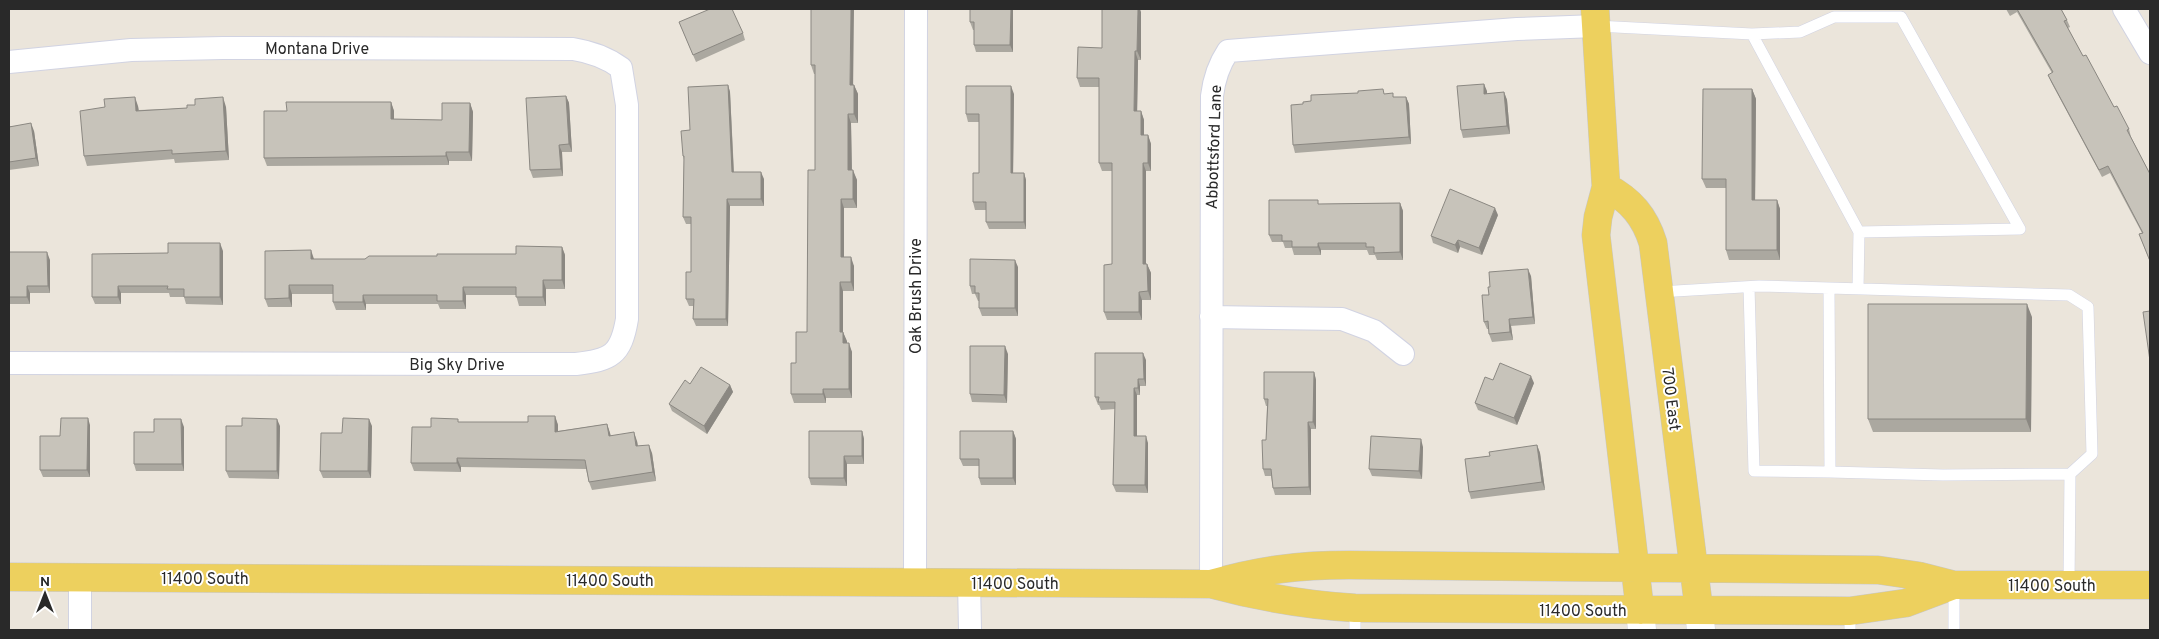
<svg xmlns="http://www.w3.org/2000/svg" width="2159" height="639" font-family="Overpass,sans-serif">
  <style>
    .lines { fill: none; stroke-linecap: round; stroke-linejoin: round }
    .lane-casing { stroke: #d1d3e2; stroke-width: 12 }
    .street-casing { stroke: #d1d3e2; stroke-width: 24 }
    .secondary-casing { stroke: #d1d3e2; stroke-width: 29 }
    .primary-casing { stroke: #c7c7c7; stroke-width: 29 }
    .lane { stroke: #fff; stroke-width: 11 }
    .street { stroke: #fff; stroke-width: 22 }
    .secondary { stroke: #fff; stroke-width: 28 }
    .primary { stroke: #edd05e; stroke-width: 28 }
    .wall { fill: #aba8a0 }
    .shaded-wall { fill: #8b8882 }
    .building { fill: #c7c3ba; stroke: #8b8882 }
    .labels { text-anchor: middle; stroke-width: 4; stroke-linejoin: round; paint-order: stroke }
    .street-label { font-size: 16px; fill: #292929; stroke: #fff }
  </style>
  <rect width="100%" height="100%" fill="#ebe5db"/>
  <g class="lines">
    <g class="lane-casing">
      <path id="lane" d="M1596 26 1752 34 1800 32 1834 17H1901L2020 229 1859 232 1752 34
        M1749 287 1754 471 1830 472
        M1829 288 1830 472 1943 475 2070 474
        M1858 289 1859 232
        M1659 292 1759 286 2069 295 2088 307 2092 454 2070 474 2069 585
        M1954 585V630
        M1355 608V630
        M1850 611V630"/>
    </g>
    <g class="street-casing">
      <path id="street" d="M2124 9 2150 53
        M9 62 131 50 223 48 573 49C592 52 606 57 621 68L627 105V319C621 355 611 360 576 364L9 363
        M1211 317 1342 319 1374 331 1403 354
        M915 582 916 9
        M969 582 970 630
        M1211 584 1212 96C1214 79 1218 66 1228 51L1517 29 1596 26
        M80 630V577"/>
    </g>
    <g class="secondary-casing">
      <path id="secondary" d="M1640 610 1642 630
        M1699 610 1701 630"/>
    </g>
    <g class="primary-casing">
      <path id="primary" d="M1595 9 1606 187 1598 217 1596 235 1640 610
        M1606 187C1631 200 1645 217 1653 243L1699 610
        M9 577 1211 584C1259 597 1305 605 1355 608L1850 611 1906 603 1954 585
        M1211 584C1260 570 1298 565 1349 565L1878 570 1919 576 1954 585H2150"/>
    </g>
    <use href="#lane" class="lane"/>
    <use href="#street" class="street"/>
    <use href="#secondary" class="secondary"/>
    <use href="#primary" class="primary"/>
  </g>
  <path class="wall" d="M811 9 853 85H854L858 94V123H851L852 170 857 180V208H844V257L854 266V291H843V332L847 343 852 352V398H826V403H794L791 394 796 363 807 332 815 170V74H814L811 65Z
    M970 9H1013V52H976L974 45V30H973L970 22Z
    M2006 9H2061L2067 20 2070 27 2068 28 2083 56 2114 107 2129 129 2131 137 2150 174V262L2139 234 2142 233 2110 173 2102 177 2051 82 2048 75 2052 73 2017 12 2010 16Z
    M1141 12V60H1138L1137 111H1141L1144 120V135H1148L1151 144V171H1146V264H1147L1151 273V300H1142V320H1107L1104 312 1112 264V171H1102L1099 163V87H1080L1077 78 1102 48Z
    M679 22 743 33 745 40 696 62Z
    M1484 84 1487 94 1504 92 1507 100 1510 134 1463 138 1461 130Z
    M728 85 730 92 734 172 764 179V206H730L728 326H696L693 319V306H689L686 299 691 272V224H686L683 217 684 160 683 156 690 130Z
    M1752 89 1756 99 1755 200H1777L1780 209V260H1729L1726 250V188H1706L1702 179Z
    M1014 94 1013 173H1024L1026 180V229H989L986 222V210H975L973 202 979 173V122H968L966 114Z
    M1385 94 1394 97H1406L1409 104 1411 144 1295 153 1293 145Z
    M566 96 569 103 572 152H562L563 176 533 178 530 170Z
    M391 102 394 111V119L442 120 470 103 473 112 472 161H449V165L267 166 264 158 287 111Z
    M138 106 139 110 226 107 229 160 175 163 174 159 87 166 84 156Z
    M9 122 10 126 34 131 39 166 9 170Z
    M1400 203 1403 211V260H1377L1375 255H1369L1367 250H1321V255H1294L1292 248H1285L1283 242H1272L1269 235 1320 204Z
    M1498 215 1482 255 1460 247 1458 253 1433 243 1431 236Z
    M562 247 565 255V289H546V306H519L516 295H466V309H440L438 304H366V310H336L333 302V294H292V307H268L265 299 314 259H365L437 256 516 254Z
    M223 251V305L186 304 184 297H170L169 293H121V304H95L92 297 168 253Z
    M9 252 50 260V293H30V304H9Z
    M1018 267V316H982L979 308V301H978L975 294H972L970 286Z
    M1531 276 1535 324 1511 326 1513 340 1492 342 1489 334V329H1487L1484 322 1490 287Z
    M2032 317 2031 432H1873L1868 419Z
    M1008 354 1007 403 972 402 970 394Z
    M1146 360V386H1140V395H1137V436L1148 443V493L1116 492 1113 485 1115 409 1101 410 1099 405H1098L1095 397Z
    M1314 372 1316 380V429H1311V495H1275L1273 488 1271 476H1265L1263 469 1266 440 1267 406H1266L1264 399Z
    M1493 380 1534 383 1517 425 1478 410 1475 403Z
    M690 384 730 385 733 392 707 434 672 411 669 404Z
    M555 416 558 425V431L607 424 611 436 637 441 638 446 652 453 656 481 592 490 589 482 586 469 461 467V472L414 471 411 463 459 422H528Z
    M90 425V477H43L40 470 60 436Z
    M280 426 279 479 229 478 226 471Z
    M372 426 371 478H323L320 471 342 433Z
    M184 427V471H136L134 464 154 432Z
    M862 431 864 439V464H847V486L811 485 809 478Z
    M1013 431 1016 439V485H981L979 478V466H963L960 459Z
    M1537 445 1540 453 1545 490 1471 499 1469 492 1490 456Z
    M1423 447 1422 479 1372 476 1369 469Z"/>
  <path class="shaded-wall" d="M851 9H854L853 94 850 85Z
    M1011 9H1013V52L1010 45Z
    M1138 9H1140L1141 12V60L1137 51Z
    M1135 51 1138 60 1137 120 1134 111Z
    M1484 84 1487 91V101L1484 94Z
    M728 85 730 92 734 179 732 172Z
    M854 85 858 94V123L854 114Z
    M1011 86 1014 94 1013 180 1011 173Z
    M1752 89 1756 99 1755 209 1752 200Z
    M1504 92 1507 100 1510 134 1507 126Z
    M566 96 569 103 572 152 569 144Z
    M135 97 138 106 139 120 136 111Z
    M223 97 226 107 229 160 226 151Z
    M1406 97 1409 104 1411 144 1409 137Z
    M391 102 394 111V128L391 119Z
    M470 103 473 112 472 161 469 152Z
    M1141 111 1144 120V144L1141 135Z
    M848 114 851 123 852 180 848 170Z
    M31 123 34 131 39 166 36 158Z
    M1148 135 1151 144V171L1148 163Z
    M559 145 562 152 563 176 561 169Z
    M446 152 449 161V165L446 156Z
    M1143 163 1146 171V273L1143 264Z
    M853 170 857 180V208L853 199Z
    M761 172 764 179V206L761 199Z
    M1024 173 1026 180V229L1024 222Z
    M727 199 730 206 728 326 726 319Z
    M841 199 844 208V266L841 257Z
    M1777 200 1780 209V260L1777 250Z
    M1400 203 1403 211V260L1400 252Z
    M1495 208 1498 215 1482 255 1479 248Z
    M1458 240 1460 247 1458 253 1455 245Z
    M220 243 223 251V305L220 297Z
    M1318 243 1321 250V255L1318 247Z
    M562 247 565 255V289L562 280Z
    M311 250 314 259V268L311 259Z
    M47 252 50 260V293L48 286Z
    M851 257 854 266V291L851 282Z
    M1015 260 1018 267V316L1015 308Z
    M1147 264 1151 273V300L1148 291Z
    M1528 269 1531 276 1535 324 1533 317Z
    M543 280 546 289V306L543 297Z
    M840 282 843 291V341L840 332Z
    M289 285 292 294V307L289 298Z
    M27 286 30 293V304L27 297Z
    M118 286 121 293V304L118 297Z
    M463 287 466 295V309L463 301Z
    M1139 292 1142 300V320L1139 312Z
    M363 295 366 304V310L363 302Z
    M2027 304 2032 317 2031 432 2026 419Z
    M1509 319 1511 326 1513 340 1510 332Z
    M843 332 847 341V352L843 343Z
    M849 343 852 352V398L849 389Z
    M1005 346 1008 354 1007 403 1004 395Z
    M1143 353 1146 360V386L1144 379Z
    M1314 372 1316 380V429L1313 422Z
    M1531 376 1534 383 1517 425 1514 418Z
    M1138 379 1140 386V395L1138 388Z
    M730 385 733 392 707 434 704 426Z
    M1134 388 1137 395V443L1134 436Z
    M823 389 826 398V403L823 394Z
    M555 416 558 425V440L555 432Z
    M88 418 90 425V477L87 470Z
    M181 419 184 427V471L182 464Z
    M277 419 280 426 279 479 277 471Z
    M369 419 372 426 371 478 368 471Z
    M1308 422 1311 429V495L1309 487Z
    M607 424 610 433 612 445 609 436Z
    M862 431 864 439V464L862 456Z
    M1013 431 1016 439V485L1013 478Z
    M634 432 637 441 639 455 636 446Z
    M1146 436 1148 443V493L1145 485Z
    M1421 439 1423 447 1422 479 1419 471Z
    M649 445 652 453 656 481 653 472Z
    M1537 445 1540 453 1545 490 1542 482Z
    M844 456 847 464V486L844 478Z
    M457 458 461 467V472L457 463Z"/>
  <path class="building" d="M710 9H732L743 33 693 55 679 22Z
    M811 9H851L850 85H854V114H848V170H853V199H841V257H851V282H840V332H843V343H849V389H823V394H791V363H796V332H807L808 170H815V65H811Z
    M970 9H1011L1010 45H974V22H970Z
    M1102 9H1138L1137 51H1135L1134 111H1141V135H1148V163H1143V264H1147L1148 291 1139 292V312H1104V265L1112 264V163H1099V78H1077L1078 47 1102 48Z
    M2017 9H2061L2067 20 2064 21 2083 56 2086 55 2114 107 2117 106 2129 129 2127 130 2150 174V261L2139 234 2143 233 2108 166 2099 170 2048 75 2053 72Z
    M1484 84V94L1504 92 1507 126 1461 130 1457 86Z
    M728 85 732 172H761V199H727L726 319H693L694 299H686V272H691V217H683L684 156H683L681 131 690 130 688 87Z
    M966 86H1011V173H1024V222H986V202H973V173H979V114H966Z
    M1383 89 1384 94 1393 93V97H1406L1409 137 1293 145 1291 105 1303 104V102L1311 101V95L1358 93V91Z
    M1703 89H1752V200H1777V250H1726V179H1702Z
    M566 96 569 144 559 145 561 169 530 170 526 98Z
    M135 97 136 111 187 108V105H195V99L223 97 226 151 172 154V150L84 156 80 111 105 107 104 99Z
    M286 102H391V119L442 120V103H470L469 152H446V156L264 158V111H287Z
    M31 123 36 158 9 162V125V127Z
    M1450 189 1495 208 1479 248 1458 240 1455 245 1431 236Z
    M1269 200H1318V204L1400 203V252L1374 253V247H1366V243H1318V247H1292V241H1282V235H1269Z
    M168 243H220V297H184V289H167L168 286H118V297H92V254L168 253Z
    M516 246 562 247V280H543V297H516V287H463V301H437V295H363V302H333V285H289V298L265 299V251L311 250V259H365L369 256H437V254H516Z
    M9 252H47L48 286H27V297H9Z
    M970 259 1015 260V308H979V293H975V286H970Z
    M1528 269 1533 317 1509 319 1510 332 1489 334 1488 321 1484 322 1482 295H1489L1488 287H1490L1489 272Z
    M1868 304H2027L2026 419H1868Z
    M2150 311V361L2143 312Z
    M970 346H1005L1004 395 970 394Z
    M1095 353H1143L1144 379H1138V388H1134V436H1146L1145 485H1113L1115 402H1098L1099 397H1095Z
    M1500 363 1531 376 1514 418 1475 403 1485 377 1493 380Z
    M701 367 730 385 704 426 669 404 685 380 690 384Z
    M1264 372H1314L1313 422H1308L1309 487 1273 488 1271 469H1263L1262 440H1266L1268 399H1264Z
    M528 416H555V432L607 424 609 436 634 432 636 446 649 445 653 472 589 482 585 460 457 458V463H411L412 427H431V418L458 419V422H528Z
    M61 418H88L87 470H40V436H60Z
    M242 418 277 419V471H226V426H242Z
    M343 418 369 419 368 471H320L321 433H342Z
    M154 419H181L182 464H134V432H154Z
    M809 431H862V456H844V478H809Z
    M960 431H1013V478H979V459H960Z
    M1371 436 1421 439 1419 471 1369 469Z
    M1537 445 1542 482 1469 492 1465 459 1490 456 1489 452Z"/>
  <g class="labels">
    <g class="street-label">
      <text x="317" y="54">Montana Drive</text>
      <text transform="translate(1213 147) rotate(-88)" y="6">Abbottsford Lane</text>
      <text transform="translate(915 296) rotate(-90)" y="6">Oak Brush Drive</text>
      <text x="457" y="370">Big Sky Drive</text>
      <text transform="translate(1672 399) rotate(83)" y="6">700 East</text>
      <text x="205" y="584">11400 South</text>
      <text x="610" y="586">11400 South</text>
      <text x="1015" y="589">11400 South</text>
      <text x="2052" y="591">11400 South</text>
      <text x="1583" y="616">11400 South</text>
    </g>
  </g>
  <rect width="2159" height="639" fill="none" stroke="#292929" stroke-width="20"/>
  <g transform="translate(45 594)" stroke="#ffffff" stroke-width="4" paint-order="stroke">
  <path d="M0-4L9 19L0 12L-9 19Z" fill="#292929"/>
  <text y="-8" font-size="14" font-weight="bold" text-anchor="middle" fill="#292929">N</text>
  </g>
</svg>
